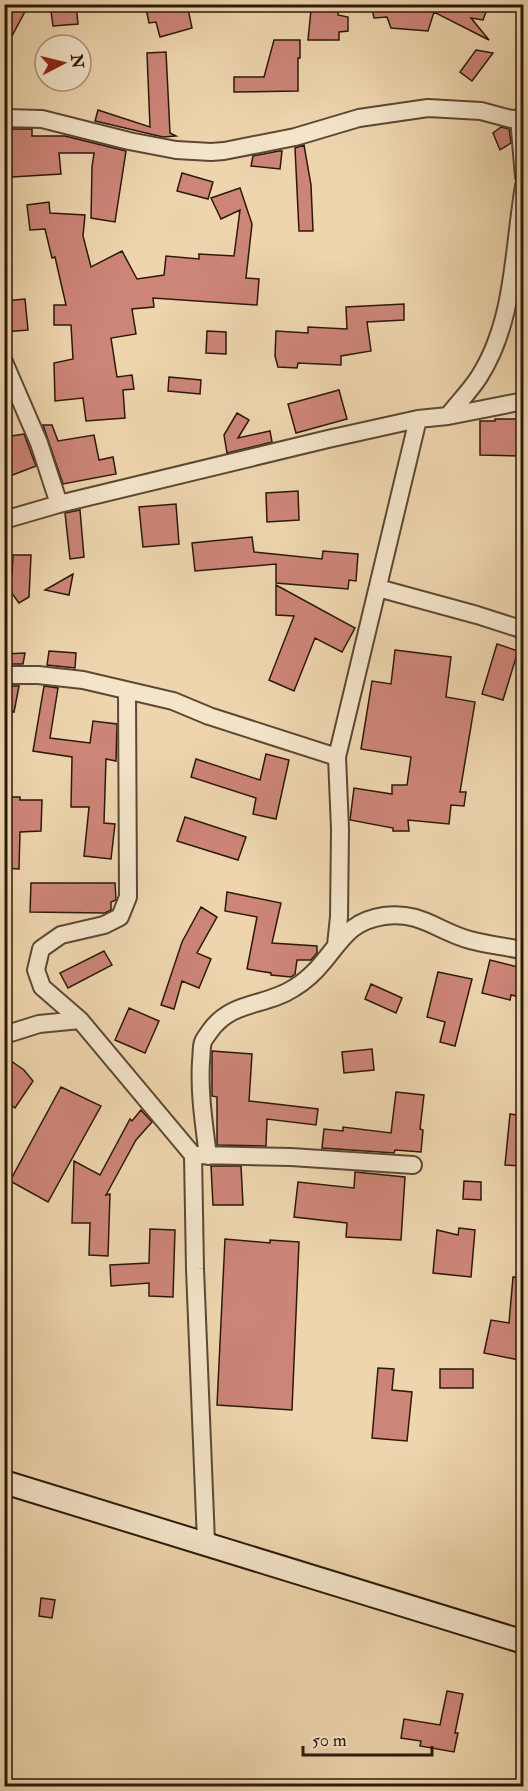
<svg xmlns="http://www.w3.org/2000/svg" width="528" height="1791" font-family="'IM FELL Double Pica',serif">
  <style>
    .building { fill: #cd8578; stroke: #2c190b; stroke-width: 1.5 }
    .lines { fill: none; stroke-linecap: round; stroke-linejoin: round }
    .street-casing { stroke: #5c4834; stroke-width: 20 }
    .secondary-casing { stroke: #2c190b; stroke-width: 26 }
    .street { stroke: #f4e4ca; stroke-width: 16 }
    .secondary { stroke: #f4e4ca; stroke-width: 22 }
  </style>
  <rect width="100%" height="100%" fill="#eed5ae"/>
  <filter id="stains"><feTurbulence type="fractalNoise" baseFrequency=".00333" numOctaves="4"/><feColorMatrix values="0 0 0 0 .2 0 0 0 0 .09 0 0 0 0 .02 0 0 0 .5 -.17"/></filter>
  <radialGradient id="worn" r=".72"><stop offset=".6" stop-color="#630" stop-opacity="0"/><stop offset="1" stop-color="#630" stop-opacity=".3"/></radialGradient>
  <path class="building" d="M4 4H29L4 51Z
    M50 4H76L78 24 53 26Z
    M145 4H187L192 28 160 37 156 22 149 23Z
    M371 4H489L483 20 471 18 489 40 434 12 428 31 391 28 387 17 374 18Z
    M338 8V15L348 17V31L339 32V40H308L311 10Z
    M274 40H300V58H298V91L234 92V77H264Z
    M476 50 493 53 472 81 460 72Z
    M166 52 170 133 176 136 163 137 95 121 98 110 150 127 147 53Z
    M501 127 509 129 511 143 500 150 493 133Z
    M9 129H32V136H65L126 151 115 222 91 218 92 167 94 153H59L61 174 12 177Z
    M304 145 311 185 313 231H299L295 148Z
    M279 151H282L280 169 251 166 253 156Z
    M182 173 213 182 208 199 177 191Z
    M240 188 252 224 246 278 259 279 257 305 153 298 154 307 132 309 136 334 111 338 117 377 132 375 134 389 123 390 125 418 86 421 83 398 55 401 54 363 73 359 71 325H54V305H66L55 257 52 258 45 229 30 230 27 205 49 202 50 213 85 215 83 236 91 267 122 251 137 279 164 275 166 256 199 259V254L234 256 240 210 221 219 211 198Z
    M25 299 28 330 4 332V301Z
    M404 304V320L367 322 371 351 341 356V365L298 363 297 368 278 367 275 356 276 331 308 333V327L347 329 346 307Z
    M207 331 226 332V354L206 353Z
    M169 377 201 380 200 394 168 391Z
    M339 390 347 419 296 433 288 404Z
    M237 413 249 420 238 438 270 431 272 442 227 453 224 435Z
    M495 419H520L519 456 480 455V421H495Z
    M43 425H52L58 441 94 435 99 460 113 457 116 474 63 484Z
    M24 434 36 466 10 476 5 437Z
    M298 491 299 520 267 522 266 493Z
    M176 504 179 544 143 547 139 507Z
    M80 510 84 557 70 559 65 513Z
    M252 537 254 552 322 559 323 551 358 554 356 581 349 580 348 589 276 583V564L195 571 192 543Z
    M13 555H31L29 597 19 603 11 592 4 597V579L12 574Z
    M73 574 69 595 45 590Z
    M276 585 355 628 342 652 315 638 294 691 269 680 294 616 276 615Z
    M497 644 518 651 503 700 482 694Z
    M395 650 451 657 446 697 475 702 460 792H466L464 806 451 805 449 824 408 820 409 831H393V828L350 820 354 788 392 794V785H407L411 757 361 749 372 681 391 684Z
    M49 651 76 653 75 668 47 665Z
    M25 653 23 664H4V654Z
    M6 686H19L14 712 4 710Z
    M44 686 58 688 50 738 90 743 93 721 117 724 116 761 106 759 104 823 115 824 111 859 84 856 89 807H71L72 757 33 751Z
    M266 754 289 760 276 819 253 814 256 798 191 777 196 759 260 780Z
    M4 797H20V800H42L41 831 20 832 19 869 4 868Z
    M185 817 246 837 238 860 177 841Z
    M31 883H115L116 900 111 902V910L105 913 30 912Z
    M227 892 281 903 272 943 317 946V953L311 960H297L295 974 291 977 271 975V973L247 969 257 917 225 911Z
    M201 907 217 917 197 953 211 959 199 988 182 981 174 1009 161 1005 182 942Z
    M104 951 112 965 68 988 60 973Z
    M490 960 518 967 517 974 524 976V998L511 995 510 1000 482 993Z
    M438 972 472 979 455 1046 440 1042 445 1022 427 1017Z
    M371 984 402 998 396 1013 365 999Z
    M129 1008 159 1021 145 1053 115 1040Z
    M372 1049 374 1070 344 1073 342 1052Z
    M212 1051 252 1054 249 1101 318 1109 316 1125 267 1119 266 1146 217 1145V1097L212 1096Z
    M4 1056 24 1070 33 1081 15 1108 4 1100Z
    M61 1087 101 1106 48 1202 10 1181Z
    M396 1092 424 1095 420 1129 423 1130 421 1152 395 1150 394 1153 322 1148 324 1129 343 1131V1127L391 1133Z
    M141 1110 152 1122 136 1140 106 1195 110 1194 108 1256 89 1255 90 1223H72L74 1161 100 1175 130 1119 132 1121Z
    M510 1114 524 1116V1166L505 1165Z
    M211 1166H241L243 1205H213Z
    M355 1172 405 1177 401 1240 346 1237 347 1223 294 1217 298 1182 354 1188Z
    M464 1181 481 1182V1200L463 1199Z
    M459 1228 475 1230 471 1277 433 1273 437 1230 458 1235Z
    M150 1229 175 1230 173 1297 149 1296V1283L111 1286 110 1265 149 1263Z
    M225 1239 270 1243V1240L299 1242 292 1410 217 1405Z
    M513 1277 524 1278V1361L484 1353 491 1320 509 1323Z
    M378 1368 394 1369 392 1390 412 1392 407 1441 372 1438Z
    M440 1369H473V1388H440Z
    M41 1598 55 1600 52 1618 39 1616Z
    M447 1691 463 1694 455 1733H458L454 1752 420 1746 421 1741 401 1738 404 1719 440 1725Z"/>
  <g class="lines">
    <g class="street-casing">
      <path id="street" d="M4 118 42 119 129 141 176 150 211 152 224 151 295 137 359 118 428 108 481 111 511 119 524 118
        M519 118 524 177
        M4 362 39 443 59 504
        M448 416C458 403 470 391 479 377 515 321 513 250 524 186
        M4 520 59 504 328 439 418 419 448 416 524 401
        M378 588 477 615 524 630
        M4 675H38L83 680 173 701 209 716 337 757
        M127 691 128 897 120 917 104 925 61 935 41 949 36 970 42 987 80 1020 193 1155 195 1269 206 1542
        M336 945 339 917 340 829 337 757 418 419
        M4 1035 39 1024 80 1020
        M197 1155 291 1157 413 1165
        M208 1156C204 1124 199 1093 201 1061 202 1055 201 1048 203 1042 204 1039 208 1034 210 1031 232 1000 265 1007 294 988 304 982 316 971 324 961 343 938 351 921 384 916 421 911 437 931 470 940 487 945 506 946 524 951"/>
    </g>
    <g class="secondary-casing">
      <path id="secondary" d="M4 1482 524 1642"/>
    </g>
    <use href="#street" class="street"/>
    <use href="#secondary" class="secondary"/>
  </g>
  <rect width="528" height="1791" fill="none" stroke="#eed5ae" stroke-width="24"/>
  <rect x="6" y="6" width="516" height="1779" fill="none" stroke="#2c190b" stroke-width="3"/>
  <rect x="12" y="12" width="504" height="1767" fill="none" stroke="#2c190b" stroke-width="1.5"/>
  <g transform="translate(63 63) rotate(83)"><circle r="28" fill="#f4e4ca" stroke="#a4937e" stroke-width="1.5"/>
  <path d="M0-4.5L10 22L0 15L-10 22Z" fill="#8f2418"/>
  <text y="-9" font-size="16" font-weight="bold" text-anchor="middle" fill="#2c190b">N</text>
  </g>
  <path d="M303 1746v9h129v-9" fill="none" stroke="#2c190b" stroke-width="3"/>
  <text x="312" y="1746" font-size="18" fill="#2c190b" stroke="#f4e4ca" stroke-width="4.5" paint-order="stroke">50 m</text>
  <rect width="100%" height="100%" filter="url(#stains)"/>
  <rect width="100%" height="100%" fill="url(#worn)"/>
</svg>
